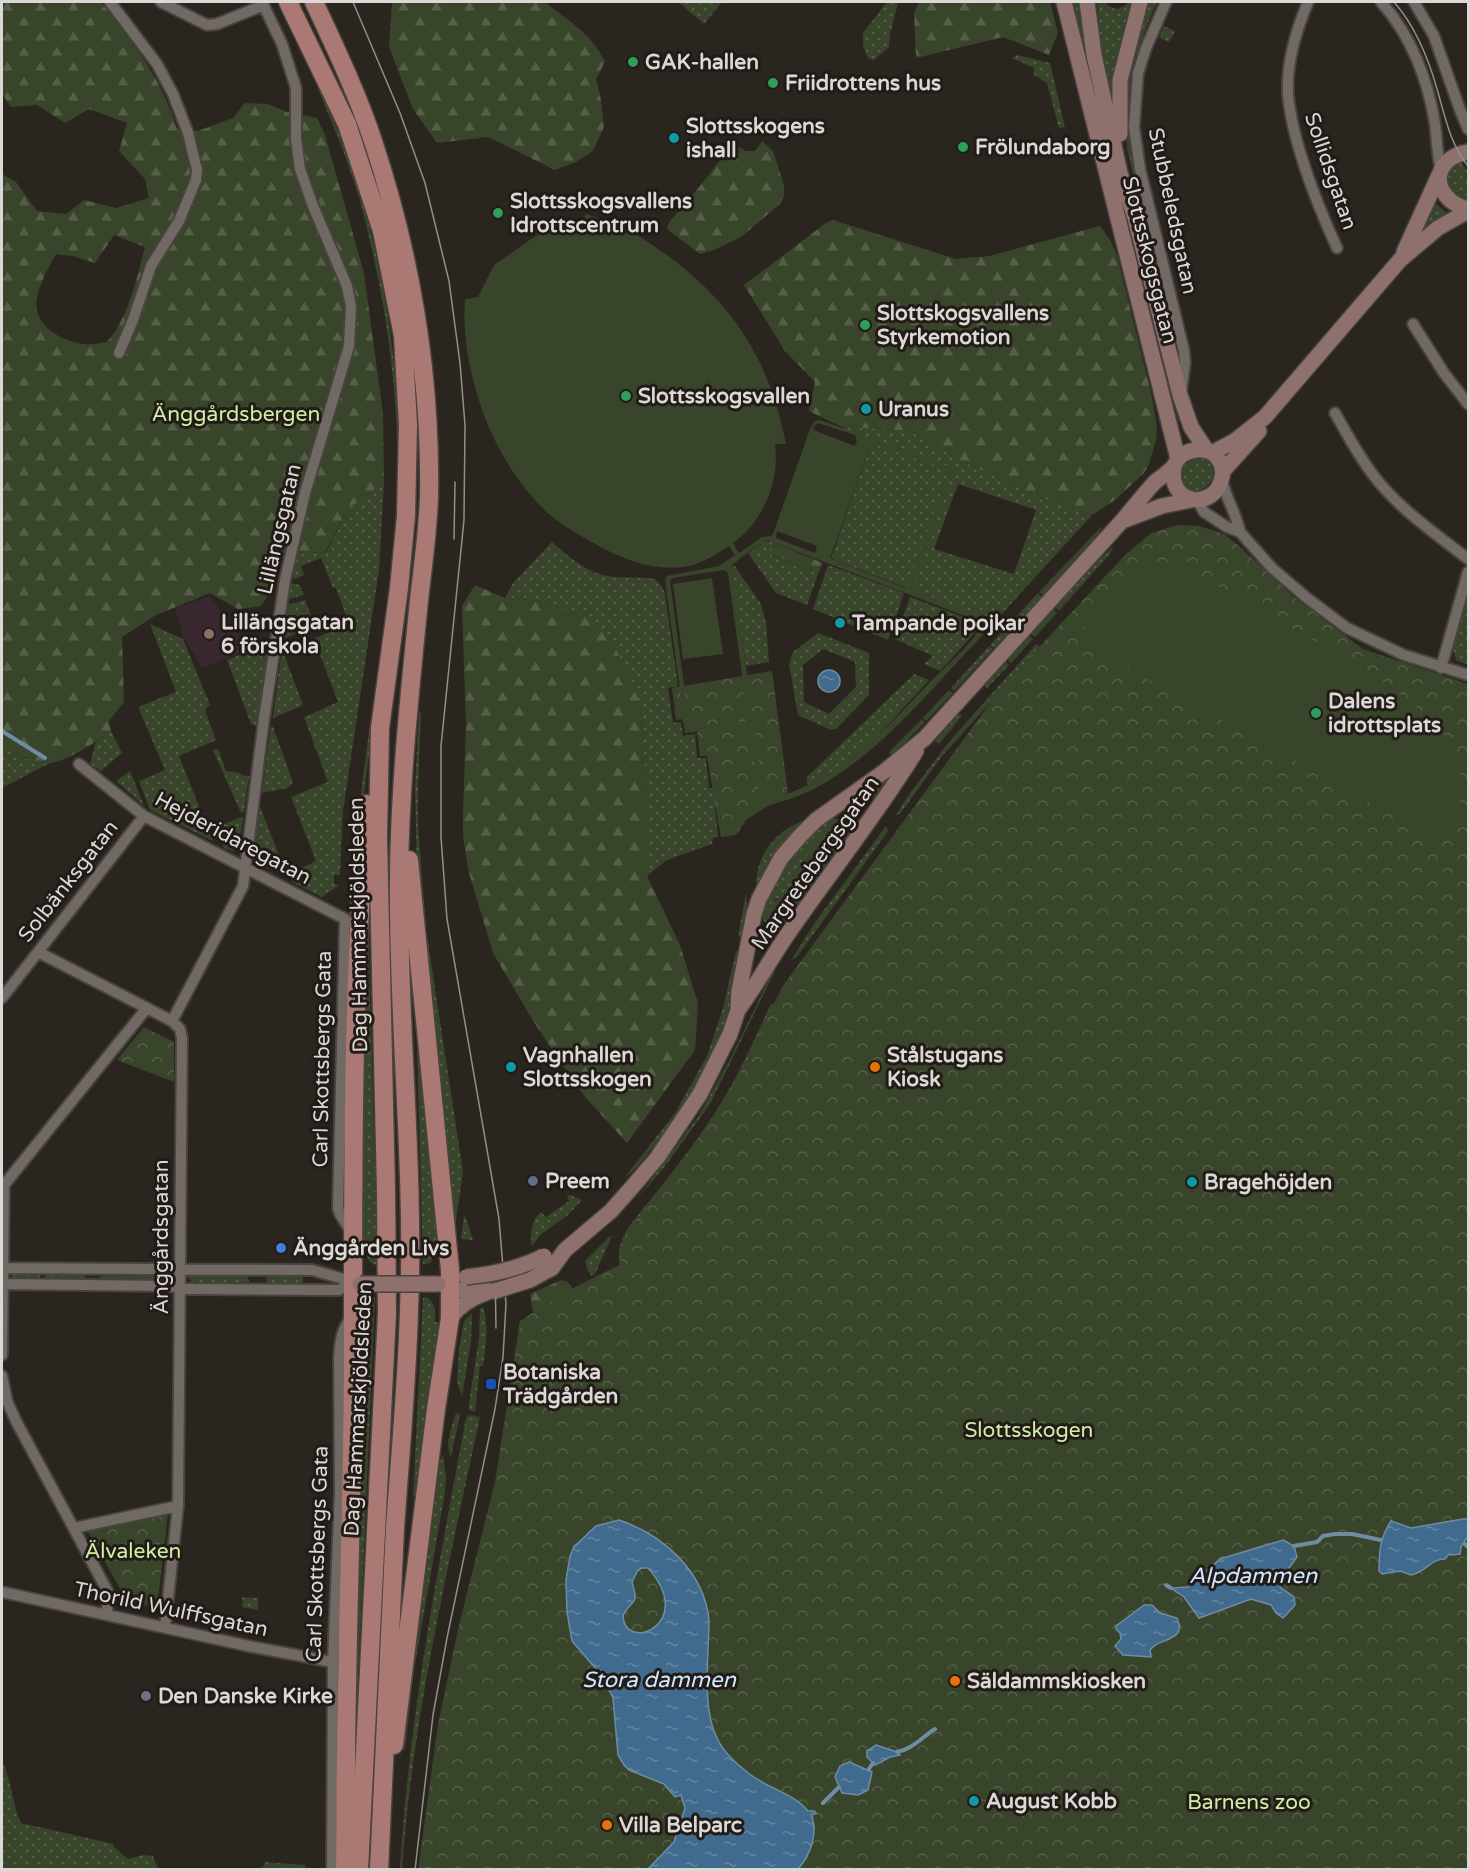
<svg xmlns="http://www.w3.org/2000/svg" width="1470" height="1871" font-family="'Varela Round',sans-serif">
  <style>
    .education { fill: #3a2830 }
    .grass { fill: url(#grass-dots); fill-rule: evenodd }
    .forest { fill: url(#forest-firs); fill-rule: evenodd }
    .park { fill: url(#park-crowns) }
    .pitch { fill: #39452a; fill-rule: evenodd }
    .water { fill: url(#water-ripples); stroke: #6f8ca3; stroke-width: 1.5; fill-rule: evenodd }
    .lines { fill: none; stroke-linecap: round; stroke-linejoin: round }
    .stream { stroke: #6f8ca3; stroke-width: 4 }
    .street-casing { stroke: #48433f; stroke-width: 14 }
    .secondary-casing { stroke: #48433f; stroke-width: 18 }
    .primary-casing { stroke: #48433f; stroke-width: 21 }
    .street { stroke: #716964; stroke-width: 10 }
    .secondary { stroke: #8e716c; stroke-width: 15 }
    .primary { stroke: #ab7974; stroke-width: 18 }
    .tram { stroke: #938e8a; stroke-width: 1.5 }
    .secondary-bridge-casing { stroke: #48433f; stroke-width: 18; stroke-linecap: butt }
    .secondary-bridge { stroke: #8e716c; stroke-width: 15 }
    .leisure-dot { fill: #2e9e5b; stroke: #221b17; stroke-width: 2 }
    .culture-dot { fill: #0f9aa8; stroke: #221b17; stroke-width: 2 }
    .education-dot { fill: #8d6e63; stroke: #221b17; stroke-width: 2 }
    .food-dot { fill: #e8710a; stroke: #221b17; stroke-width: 2 }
    .service-dot { fill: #5c6f8a; stroke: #221b17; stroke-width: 2 }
    .shop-dot { fill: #3f7fe0; stroke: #221b17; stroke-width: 2 }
    .transit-dot { fill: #1a4fb4; stroke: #221b17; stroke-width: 2 }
    .worship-dot { fill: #6b7280; stroke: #221b17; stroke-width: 2 }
    .labels { text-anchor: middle; stroke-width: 6; stroke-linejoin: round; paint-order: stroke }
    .poi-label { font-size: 21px; font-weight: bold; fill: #dcd8d5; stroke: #221b17; text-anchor: start }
    .street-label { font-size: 21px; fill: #dcd8d5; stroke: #221b17 }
    .park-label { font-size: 21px; fill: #ceefa5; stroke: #221b17 }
    .water-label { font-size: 22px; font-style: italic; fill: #cee8ff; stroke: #221b17 }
  </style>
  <defs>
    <pattern id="grass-dots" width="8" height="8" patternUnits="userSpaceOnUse" patternTransform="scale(1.5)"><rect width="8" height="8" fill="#39452a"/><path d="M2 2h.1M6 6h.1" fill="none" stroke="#555f48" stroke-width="1.8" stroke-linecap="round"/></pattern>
    <pattern id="forest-firs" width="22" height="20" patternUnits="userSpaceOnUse" patternTransform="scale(1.5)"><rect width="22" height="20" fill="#39452a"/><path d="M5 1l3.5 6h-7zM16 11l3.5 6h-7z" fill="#555f48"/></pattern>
    <pattern id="park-crowns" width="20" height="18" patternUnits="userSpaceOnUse" patternTransform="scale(1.5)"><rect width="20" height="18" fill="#39452a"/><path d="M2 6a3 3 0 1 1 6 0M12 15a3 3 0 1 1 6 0" fill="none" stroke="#555f48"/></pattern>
    <pattern id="water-ripples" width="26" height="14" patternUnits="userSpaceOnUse" patternTransform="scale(1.5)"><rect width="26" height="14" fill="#406b8e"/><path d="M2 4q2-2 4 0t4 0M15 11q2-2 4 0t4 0" fill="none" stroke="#6486a2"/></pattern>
  </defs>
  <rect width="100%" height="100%" fill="#2b2520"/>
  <path class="education" d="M210 596 236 631 243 652 202 668 183 636 175 608Z"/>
  <path class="grass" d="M678 2H722L704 24Z
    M887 2H898L890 35 889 47 874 60 868 58 863 46V33Z
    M1073 2H1084L1117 170 1163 361 1181 420 1179 422 1147 307 1090 75Z
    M1097 2H1105C1112 11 1122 11 1128 2H1134L1112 92 1109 89 1102 64Z
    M1148 2H1157C1132 55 1121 108 1133 166L1181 362 1180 367 1127 149 1125 106 1129 75Z
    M1164 26 1175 31 1169 42 1159 38Z
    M1017 55 1050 63 1065 127 1059 128 1047 83 1033 74 1034 68 1012 58Z
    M319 85 339 132 362 199 360 200 343 150 317 86Z
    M1458 158 1468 172V202L1455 198C1443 176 1442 179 1458 158Z
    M360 201H362C388 287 399 376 399 466 399 482 400 499 399 516 391 623 370 730 359 837 359 799 365 761 370 724 377 674 385 625 391 575 407 449 393 324 360 201Z
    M1433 201 1451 217 1422 232 1421 231Z
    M840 426 911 431 956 458 1029 493 1092 515 988 629 985 619 831 558 871 443ZM958 484 1036 510 1014 574 934 549Z
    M1203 457 1208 459 1214 465C1217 482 1202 496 1186 490L1179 473C1184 463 1192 458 1203 457Z
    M384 482 379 570 343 811 340 875H334V884L339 885 322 897 292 882 293 872 316 861 291 797 328 782 304 717 338 702 314 639 349 623 336 588H333L321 558 301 566 304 575 295 579 291 577 298 553 326 552 348 509Z
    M1102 526V528L1097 535 1043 595 1039 592Z
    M766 541 772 542 770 554 818 574 807 605 776 593 748 553Z
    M552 542C571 559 590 576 617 577 630 578 642 577 655 579L662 586 665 594 678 686 668 688 673 723 681 722 683 736 695 734 697 758H706L709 788H717L719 807H715L718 836 713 838 712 844 667 860 647 876V791L640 706 583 616 535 600 505 598 513 583Z
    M1113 547 1110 554 1059 611 1055 607 1096 562Z
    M734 565 761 604 766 623 769 662 746 666 732 570Z
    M828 565 904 593 888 640 813 609Z
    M290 583 300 585 304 595 289 599Z
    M1038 593 1041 597 994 648 990 645Z
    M1468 593V665L1456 660 1453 649Z
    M910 597 979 623V628L940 671 924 664 933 656 895 639Z
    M305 600 315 626 283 639 287 605Z
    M1053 609 1057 613 1035 637 1031 634Z
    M150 624 183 639 210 705 205 710 216 740 179 756 213 841 150 810 139 781 165 770 138 707 176 692Z
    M818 633 869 653V695L836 729 831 730 798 715 789 664 793 652ZM823 649 855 662 856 687 829 714 804 702 803 665Z
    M1029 636 1033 639 1011 663 1007 659Z
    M1036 644 1040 648 1013 687 989 704 942 756 900 814 896 815 908 796 948 743Z
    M265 645 270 646 260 727 251 724 227 660Z
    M989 646 993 649 954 691 951 688Z
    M282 649 303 705 273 718Z
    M1005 661 1009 665 987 688 984 685Z
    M914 674 929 680 874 740 837 770 808 785 806 778Z
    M949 690 953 693 926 721 923 718Z
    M419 711 421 713 418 788V825L426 929 463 1172 454 1233 417 870 415 788Z
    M959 714 962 716 939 744 935 741Z
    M922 719 925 722 892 756 889 752Z
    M271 726 273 727 293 782 288 788 262 793Z
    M111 731 122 753 101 771 90 764 96 742Z
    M2 746 27 759 50 763 2 788Z
    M218 749 226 771 241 773V775L249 776 244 812 241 813 213 750Z
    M130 771 144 806 116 781Z
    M891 776H892L876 801 866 794Z
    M260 807 287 875C279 872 270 870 264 866 246 854 257 824 260 807Z
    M241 817 243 818 238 848 233 851 224 848 216 828Z
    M833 818 843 821 847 825 849 836 786 925C776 931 765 927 761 915 765 888 806 825 833 818ZM831 843 834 848C832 859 825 866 814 867ZM780 898 782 900 778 916 770 914 775 899Z
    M802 821 804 823 777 851 758 885H756C757 854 774 833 802 821Z
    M886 826 888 831 797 957 791 960 816 921Z
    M367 881 372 887 368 925 377 1243 376 1265C367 1263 366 1254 365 1246H361L363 947Z
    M746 893 747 908 741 938 738 936Z
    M736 951 740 952C736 973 733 995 727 1015 711 1064 684 1113 650 1151 643 1160 634 1172 625 1177L675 1113 707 1056 723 1008Z
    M773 971 775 972 772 977 710 1104 666 1165 637 1199 699 1115 729 1061Z
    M774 1003 748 1067 628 1259 620 1266C616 1250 622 1238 630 1225 662 1185 695 1146 721 1103 741 1071 755 1037 771 1004Z
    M416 1007 440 1247 435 1248 431 1262 423 1265Z
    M570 1195 582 1200 568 1215 540 1235 533 1245H531C531 1232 531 1220 541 1212L546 1217 569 1201 567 1196Z
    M464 1216 466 1218 473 1240 461 1239Z
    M612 1236 596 1272 592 1276 588 1271 585 1261 609 1237Z
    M193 1273 245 1274 248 1277 249 1281C234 1289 208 1283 191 1282L188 1276Z
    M12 1274H40V1279H12Z
    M45 1274H84L86 1279H45Z
    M170 1275 172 1278 169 1281 102 1280 99 1276Z
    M269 1275H303V1285L268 1284 266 1279Z
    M375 1297 358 1682 356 1768 355 1708 362 1318 367 1302Z
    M427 1297C436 1303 435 1312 435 1322H443L418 1496H413L423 1298Z
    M483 1307C489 1327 486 1346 483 1366H480L475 1412 469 1410V1404L479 1338 480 1308Z
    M472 1313 471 1342 462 1396 457 1382 459 1350 464 1321Z
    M456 1413 460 1414 451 1457C444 1445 452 1426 456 1413Z
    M469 1415 480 1417C448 1568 413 1715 402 1869H400C409 1718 438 1567 466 1418Z
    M443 1454 446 1477 445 1492 414 1670 405 1749 401 1748 436 1474Z
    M241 1597 258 1598V1610L242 1607 243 1600Z
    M2 1761C12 1781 12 1804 21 1823L114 1844 113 1846 128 1859 143 1855 153 1856 158 1869H2Z
    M265 1862 305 1865V1869H262Z"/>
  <path class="forest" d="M2 2H101C134 45 160 75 177 128L198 131 233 118 245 103 268 104 287 112 317 118 325 135 364 273 383 414 384 482 348 509 325 552 283 554 274 586 261 606 238 609 210 593 156 615 122 637 124 702 109 721 111 731C97 741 67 762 50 763 33 764 16 753 2 746V174L16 182 37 211 66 214 84 200 116 208 149 198 145 179 119 151 127 123 89 109 65 123 37 105 11 107 2 94ZM114 235 145 247C137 277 128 319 107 342 100 343 91 345 84 344 66 342 41 330 37 311 33 295 48 268 56 254L73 256 95 263Z
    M389 2H545C566 19 594 36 605 62L596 79 601 100 604 127 593 151 576 162 555 170 488 137 437 143 413 109 389 47 392 4Z
    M919 2H1050L1058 33 1049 55 1003 37 916 58 914 12Z
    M762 141 773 151 784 185V196L779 205 741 237 714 250 700 254 667 229 668 224 709 175 732 143 746 151H755Z
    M833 220 956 259 989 256 1100 226 1110 240 1117 255 1151 393 1157 426 1156 440 1149 464 1144 473 1115 500 1092 515 1029 493 956 458 911 431 840 426 809 411 815 382 785 351 744 285 826 223Z
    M772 542 823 563 818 574 769 553Z
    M475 585 505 598 535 600 583 616 607 637 628 668 640 706 647 791V876L680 945 698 1004 695 1050 627 1143 586 1098 567 1072 532 1019 493 953 469 873 463 836V813L466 726 462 606Z
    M826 838 834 848C826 889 781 849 826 838Z
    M780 898 785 904 782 914 774 916 770 914 771 903Z
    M561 1280 568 1282 573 1289 534 1318 530 1294Z"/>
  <path class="park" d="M1178 525 1199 526 1224 534 1239 546 1294 597 1363 649 1468 684V1869L418 1870 438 1724 459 1625 495 1482 520 1321 567 1291 621 1264 622 1239 686 1155 726 1098 744 1067 782 987 1002 687 1125 555 1151 533Z
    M772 671 788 793 746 820 736 835 721 837 707 756H700L697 731 685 733 683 719 676 720 672 688Z
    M144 1027 174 1042V1082L117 1060Z
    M168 1513 157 1608 127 1601 87 1530Z"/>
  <path class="pitch" d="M586 214C596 218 607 220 617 224 636 233 654 246 671 258 736 307 770 363 786 444H775C780 481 763 522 733 543L739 553 762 537 771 536 773 534 810 429 815 421 820 420 932 460 950 467 953 471 912 589 984 618C991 626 985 632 979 639 928 692 880 754 814 789 799 797 783 801 767 806L761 803 748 726 691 732 687 731 685 726 665 580 667 576 719 566 735 555 729 546C718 553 706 561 693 565 661 573 628 562 601 547 577 534 553 521 535 500 489 451 460 365 465 299L478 297 494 265 544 230 580 226ZM818 423 855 435 857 440 855 446 813 430 814 426ZM873 444 946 469 948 472 908 586 905 588 830 558 870 446ZM777 531 817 546 815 553 776 538ZM767 540 978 621 982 627C968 647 948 664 931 681 879 736 842 779 766 801L760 769 732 565 751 550ZM724 570 728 573 748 718 745 721 691 728 689 723 670 581 673 578Z
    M1147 563C1155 566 1164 567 1173 569 1189 574 1205 581 1220 588 1242 598 1263 612 1284 624 1331 650 1432 702 1454 751 1468 784 1461 813 1442 842L1076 640C1095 610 1114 580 1147 563Z
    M712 578 723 654 683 659 673 584Z"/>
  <path class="water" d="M818 681a11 11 0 1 1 22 0a11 11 0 1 1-22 0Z
    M1463 1519H1468V1536L1461 1547 1460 1554 1451 1555 1449 1554 1445 1559C1430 1559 1428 1571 1411 1575L1400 1571 1382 1574 1379 1571C1379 1551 1380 1538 1391 1521L1411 1528Z
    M619 1520C664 1535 704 1572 709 1620 709 1654 701 1707 717 1738 723 1752 739 1766 751 1775 769 1789 793 1793 808 1811H814L816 1813 811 1815C819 1832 810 1856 798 1869H648L674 1842 685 1808 681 1795 675 1797 664 1784 629 1770 624 1765 618 1755 613 1698 603 1677 572 1641 567 1612 566 1580 570 1556 574 1547 596 1526ZM642 1568H648C698 1624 624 1654 623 1615 634 1596 639 1607 632 1582L638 1570Z
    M1283 1540 1294 1546 1297 1557 1280 1580V1587L1294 1597 1295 1605 1283 1618 1276 1613 1271 1605 1251 1599 1199 1618 1184 1597 1171 1588 1188 1587 1220 1559Z
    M1144 1605H1152L1160 1613 1177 1618C1188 1642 1159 1637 1150 1650L1151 1657 1123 1655 1115 1646 1121 1639 1120 1633 1116 1629V1626Z
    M876 1745 897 1752 900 1755 890 1757 875 1765 867 1757V1751Z
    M849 1762 872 1772 868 1790 858 1795 842 1793 835 1777 840 1766Z"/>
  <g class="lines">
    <path class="stream" d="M2 731 45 758
      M1465 1544 1468 1547
      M1294 1546 1317 1542 1323 1536 1335 1534H1352L1381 1540
      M1166 1585 1171 1588
      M897 1752C913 1749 922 1737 935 1729
      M869 1769 873 1763
      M823 1803 839 1787"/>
    <g class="street-casing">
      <path id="street" d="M110 2 157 64 173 94 188 133 197 170 196 180 179 221 151 266 133 320 119 353
        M161 2 207 25 217 24 264 5
        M1166 2 1146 48 1138 73 1134 127 1140 169 1184 351 1185 363 1181 392
        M1308 2C1295 33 1284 70 1289 104 1296 152 1317 204 1337 248
        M1381 2C1411 35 1428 80 1435 124 1437 139 1437 155 1441 170
        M1414 2 1434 36 1460 110 1468 129
        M1413 324 1444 373 1468 404
        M1335 413C1347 434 1359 457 1374 476 1399 509 1436 534 1468 559
        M1222 480C1226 499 1237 515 1240 532
        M1197 500 1204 512 1227 527 1240 532 1272 568 1307 598 1347 628 1404 655 1468 675
        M1441 668 1468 572
        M79 764 144 816 345 919 338 1208 340 1214 352 1233
        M38 952 172 1021 180 1029 182 1038 178 1506 165 1627
        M2 998 144 816
        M172 1021 243 886 264 719 285 580 305 493 349 346 351 307 347 286 313 206 300 169 296 139V88L282 44 262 2
        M2 1268 312 1270 340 1278 352 1284
        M2 1284 167 1286 193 1289 339 1290 352 1284
        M2 1355 4 1185 146 1009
        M2 1376 7 1401 16 1421 108 1592 107 1614
        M74 1528 178 1506
        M2 1592 248 1646 333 1662
        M332 1870 333 1662 340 1491 339 1358C340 1343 341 1330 351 1318"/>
    </g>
    <g class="secondary-casing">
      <path id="secondary" d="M1064 2 1178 459
        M1087 2 1094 55 1120 173 1135 218 1180 395 1191 427 1207 451
        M1120 134V80L1140 2
        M1468 152C1442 156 1428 180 1451 201 1456 205 1462 207 1468 209
        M1404 252 1439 175
        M1212 453 1236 440 1265 417 1400 260 1438 228 1468 211
        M1223 471 1259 431
        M1122 521 1162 506 1191 500
        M738 1010C755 987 769 962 785 938 828 875 876 816 916 751
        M552 1268 565 1250 611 1211 634 1185 657 1158 700 1094 730 1034 738 1010 739 991 754 914 759 899 781 858 801 835 816 820 885 771 925 738 1122 521C1133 508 1143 495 1155 482 1161 477 1168 473 1173 467 1175 465 1176 462 1178 459 1186 449 1206 446 1216 456 1221 462 1224 469 1222 477 1216 511 1167 506 1174 467
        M441 1284 450 1285 458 1290 495 1291
        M450 1318C460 1305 471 1298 486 1293"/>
    </g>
    <g class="primary-casing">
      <path id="primary" d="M288 2 347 124 382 231 403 336 408 425 406 516 399 588 380 728 378 838 386 1191 387 1313 359 1870
        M314 2C335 47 357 93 373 141 411 256 431 374 429 496 428 530 423 565 419 600 410 691 400 782 399 874 397 1019 415 1165 409 1310 407 1383 400 1456 395 1528 389 1642 384 1756 379 1870
        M394 1745 436 1409 450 1318V1270L409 860
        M345 1870C346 1834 345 1798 346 1762 347 1614 354 1466 353 1318 353 1147 353 974 367 804"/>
    </g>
    <use href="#street" class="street"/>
    <use href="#secondary" class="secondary"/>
    <use href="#primary" class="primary"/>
    <path class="tram" d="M353 2 400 113 425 183 449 281 460 363 465 425 464 520 441 746V837L447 919 499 1219 506 1304 503 1357 495 1409 447 1638 433 1715 415 1870
      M1394 2C1416 27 1428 57 1437 89 1445 116 1450 144 1468 166
      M454 539 455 482
      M495 1268 496 1328"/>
    <g class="secondary-bridge-casing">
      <path id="secondary-bridge" d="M466 1277C494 1274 519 1269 544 1256
        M360 1284H438
        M495 1291 530 1280 552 1268"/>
    </g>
    <use href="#secondary-bridge" class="secondary-bridge"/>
  </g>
  <g class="leisure-dot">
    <circle cx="633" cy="62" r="6"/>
    <circle cx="773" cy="83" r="6"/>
    <circle cx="963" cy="147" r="6"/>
    <circle cx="498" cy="213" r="6"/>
    <circle cx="865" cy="325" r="6"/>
    <circle cx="626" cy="396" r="6"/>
    <circle cx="1316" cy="713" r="6"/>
  </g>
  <g class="culture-dot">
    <circle cx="674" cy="138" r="6"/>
    <circle cx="866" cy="409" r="6"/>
    <circle cx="840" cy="623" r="6"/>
    <circle cx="511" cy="1067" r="6"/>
    <circle cx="1192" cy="1182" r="6"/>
    <circle cx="974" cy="1801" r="6"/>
  </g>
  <circle class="education-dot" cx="209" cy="634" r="6"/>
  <g class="food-dot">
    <circle cx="875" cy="1067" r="6"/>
    <circle cx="955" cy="1681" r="6"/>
    <circle cx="607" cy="1825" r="6"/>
  </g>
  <circle class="service-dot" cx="533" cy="1181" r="6"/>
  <circle class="shop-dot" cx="281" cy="1248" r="6"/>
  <rect class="transit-dot" x="485" y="1378" width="12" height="12" rx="3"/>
  <circle class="worship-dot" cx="146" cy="1696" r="6"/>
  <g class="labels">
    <g class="poi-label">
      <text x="645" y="69">GAK-hallen</text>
      <text x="785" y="90">Friidrottens hus</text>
      <text x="686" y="133">Slottsskogens<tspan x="686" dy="24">ishall</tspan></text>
      <text x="975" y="154">Frölundaborg</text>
      <text x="510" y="208">Slottsskogsvallens<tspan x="510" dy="24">Idrottscentrum</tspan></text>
      <text x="877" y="320">Slottskogsvallens<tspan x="877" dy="24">Styrkemotion</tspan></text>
      <text x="638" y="403">Slottsskogsvallen</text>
      <text x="878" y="416">Uranus</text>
      <text x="221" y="629">Lillängsgatan<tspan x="221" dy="24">6 förskola</tspan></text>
      <text x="852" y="630">Tampande pojkar</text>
      <text x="1328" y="708">Dalens<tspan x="1328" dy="24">idrottsplats</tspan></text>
      <text x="523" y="1062">Vagnhallen<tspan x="523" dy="24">Slottsskogen</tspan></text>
      <text x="887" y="1062">Stålstugans<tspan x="887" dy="24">Kiosk</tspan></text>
      <text x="545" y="1188">Preem</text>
      <text x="1204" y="1189">Bragehöjden</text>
      <text x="293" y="1255">Änggården Livs</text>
      <text x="503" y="1379">Botaniska<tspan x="503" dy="24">Trädgården</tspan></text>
      <text x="967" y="1688">Säldammskiosken</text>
      <text x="158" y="1703">Den Danske Kirke</text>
      <text x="986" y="1808">August Kobb</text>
      <text x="619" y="1832">Villa Belparc</text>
    </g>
    <g class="street-label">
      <text transform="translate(1331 171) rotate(71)" y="7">Sollidsgatan</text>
      <text transform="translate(1173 211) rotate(78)" y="7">Stubbeledsgatan</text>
      <text transform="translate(1150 260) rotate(76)" y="7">Slottsskogsgatan</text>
      <text transform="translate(279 529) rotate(-77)" y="7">Lillängsgatan</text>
      <text transform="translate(233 838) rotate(28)" y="7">Hejderidaregatan</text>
      <text transform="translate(815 863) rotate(-55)" y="7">Margretebergsgatan</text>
      <text transform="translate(68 881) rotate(-52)" y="7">Solbänksgatan</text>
      <text transform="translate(358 925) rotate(-91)" y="7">Dag Hammarskjöldsleden</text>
      <text transform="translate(322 1059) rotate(-89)" y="7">Carl Skottsbergs Gata</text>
      <text transform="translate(161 1237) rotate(-90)" y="7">Änggårdsgatan</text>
      <text transform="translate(358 1409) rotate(-87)" y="7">Dag Hammarskjöldsleden</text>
      <text transform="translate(317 1554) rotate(-88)" y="7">Carl Skottsbergs Gata</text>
      <text transform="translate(171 1609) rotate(12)" y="7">Thorild Wulffsgatan</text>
    </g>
    <g class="park-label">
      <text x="236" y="421">Änggårdsbergen</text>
      <text x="1029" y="1437">Slottsskogen</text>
      <text x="133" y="1558">Älvaleken</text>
      <text x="1249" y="1809">Barnens zoo</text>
    </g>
    <g class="water-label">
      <text x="1253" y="1583">Alpdammen</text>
      <text x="659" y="1687">Stora dammen</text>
    </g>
  </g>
  <rect width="1470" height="1871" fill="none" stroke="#dcd8d5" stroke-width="6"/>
</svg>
